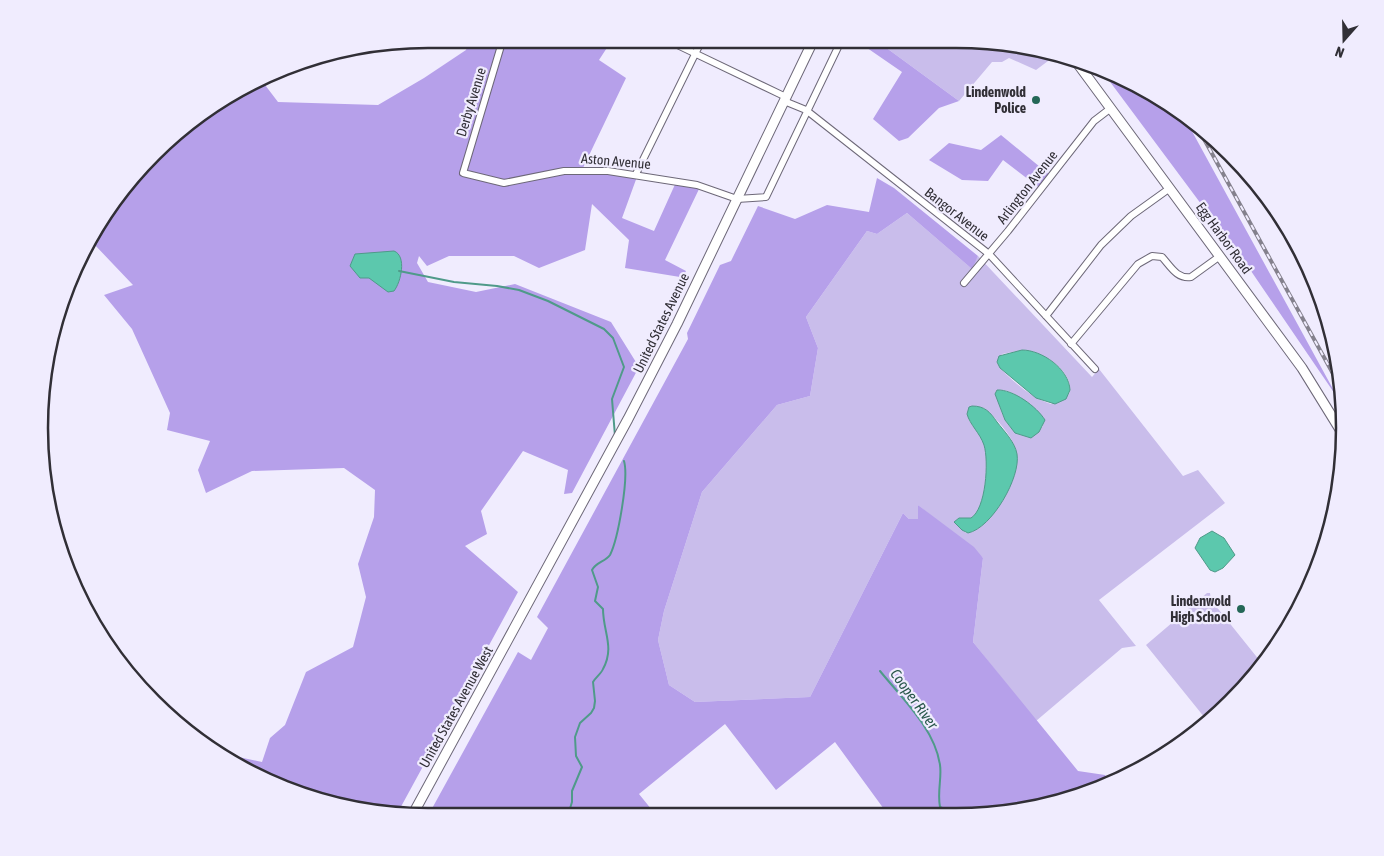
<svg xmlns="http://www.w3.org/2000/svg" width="1384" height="856" font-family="'Asap Condensed',sans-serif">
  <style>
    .green { fill: #c9bdeb; fill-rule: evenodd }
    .forest { fill: #b6a0ea }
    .water { fill: #5cc8ad; stroke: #4f9a89 }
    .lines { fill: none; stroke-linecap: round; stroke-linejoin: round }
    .stream { stroke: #4f9a89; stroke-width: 2 }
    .street-casing { stroke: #6d6878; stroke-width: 8 }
    .secondary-casing { stroke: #6d6878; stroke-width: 11 }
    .street { stroke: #fff; stroke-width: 6 }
    .secondary { stroke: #fff; stroke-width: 9 }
    .rail-casing { stroke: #84818d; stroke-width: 4 }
    .rail { stroke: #f0ecfe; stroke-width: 2; stroke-dasharray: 5.5; stroke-linecap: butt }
    .poi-dot { fill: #246757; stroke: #f0ecfe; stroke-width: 2 }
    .labels { text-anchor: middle; stroke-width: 4.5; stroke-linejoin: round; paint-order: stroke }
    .poi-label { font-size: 14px; font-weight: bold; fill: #312f36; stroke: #f0ecfe; text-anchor: end }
    .street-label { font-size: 14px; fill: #312f36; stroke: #f0ecfe }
    .water-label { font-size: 15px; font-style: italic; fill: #29574b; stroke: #f0ecfe }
    .rim { fill: none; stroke: #312f36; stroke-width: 2.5 }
  </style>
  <rect width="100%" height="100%" fill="#f0ecfe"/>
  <path class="green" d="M877 41 1007 42 1056 55 1036 70 1009 58 1002 62H992L959 101Z
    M907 213 971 268 978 256 1092 377 1099 369 1183 476 1198 470 1225 503 1099 600 1136 646 1122 648 1036 721 973 642 983 558 918 505V519H909L903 513 810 697 695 702 669 685 658 640 664 611 702 492 777 405 810 396 818 348 806 317 867 231 877 234ZM1023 350C1041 350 1076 372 1069 394L1051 404C1031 398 1014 382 1000 368L997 362 1002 354ZM997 390C1019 388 1032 411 1043 426L1031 437C1007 435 999 411 997 390ZM984 408C996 418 1016 439 1017 456 1019 478 990 532 966 533L954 522 959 518H971C986 509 988 464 985 447 982 436 974 429 969 420Z
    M1207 593H1210L1211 600 1264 666 1209 723 1146 645Z"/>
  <path class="forest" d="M470 39 612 40 599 60 626 78 582 170 638 174 622 218 654 231 677 180 700 187 665 260 686 271 681 281 680 277 625 268 629 240 592 204 585 250 539 268 514 256H449L427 266 419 256 417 263 428 282 476 292 515 284 611 322 639 367 572 493 564 494 568 470 523 451 481 511 487 534 465 546 518 592 397 814H377L279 788 220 753 262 762 270 738 285 725 306 672 353 647 366 597 358 564 374 517 375 490 344 468 252 471 206 493 198 470 210 441 167 430 170 413 132 329 104 295 133 285 93 243V235L105 212 191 119 262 81 278 102 378 105 424 78 466 50Z
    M857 41H877L959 101 939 108 908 138 899 141 873 119 902 72Z
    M1099 67 1182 113 1339 400 1251 271Z
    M1001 135 1051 176 1041 189 1003 160 988 181 962 180 929 160 949 143 981 150Z
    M877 178 894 188 978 256 972 269 907 213 877 234 867 231 806 317 818 348 810 396 777 405 702 492 664 611 658 640 669 685 695 702 810 697 903 513 909 519H918V505L974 547 983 558 973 642 1078 771 1105 775 1110 782 1057 804 982 816H889L835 742 776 790 725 724 639 794 656 815 429 814 518 652 531 660 548 628 537 617 688 339 687 333 720 265 731 261 758 206 795 219 827 205 869 212Z"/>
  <path class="water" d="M394 251C407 256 401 282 394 291L388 292 369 278H360L350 266 355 254Z
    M1022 350C1042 350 1069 369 1070 390L1066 399 1055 404 1036 398 1000 368 997 362 999 356Z
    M997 390C1013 389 1037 407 1045 420L1039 432 1031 438 1015 433 1005 420 995 394Z
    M972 406C985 406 990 412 997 422 1004 431 1015 442 1017 454 1021 477 992 528 968 533L962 530 954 522 959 518H971C986 509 989 461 984 445 980 433 970 425 967 414L969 407Z
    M1212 531 1224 538 1235 555 1223 568 1215 572 1210 570 1195 548 1200 538Z"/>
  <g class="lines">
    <path class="stream" d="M399 271 454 282 497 286 519 290 548 301 604 329 613 338 624 367 612 399 615 436
      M880 671C901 697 935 729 940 765 942 778 937 792 940 807L959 816
      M568 815 572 802V791L582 767 576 756 575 737 580 723 591 713 594 708 595 701 593 682C596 677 601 674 603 669 615 647 603 632 603 609L595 601 598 587 592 570C596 562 605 562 610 555 618 539 629 478 624 461"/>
    <g class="street-casing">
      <path id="street" d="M503 39 463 173 504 183 564 171H608L697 185 737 199 766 197 841 41
        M667 40 786 97
        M784 101 806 110 989 254 1095 369
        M636 174 702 40
        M964 283 1008 231 1094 121 1111 108
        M1046 316 1101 245 1131 216 1170 188
        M1071 344 1138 264 1152 256 1162 257C1171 267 1177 279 1191 277L1220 256"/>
    </g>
    <g class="secondary-casing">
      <path id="secondary" d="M1075 60 1302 368 1344 436
        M413 814 628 419 677 324 813 41"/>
    </g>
    <use href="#street" class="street"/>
    <use href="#secondary" class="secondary"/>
    <g class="rail-casing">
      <path id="rail" d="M1193 119 1342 390"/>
    </g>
    <use href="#rail" class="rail"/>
  </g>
  <g class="poi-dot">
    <circle cx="1036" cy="100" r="5"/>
    <circle cx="1241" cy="609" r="5"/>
  </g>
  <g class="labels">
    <g class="poi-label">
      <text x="1026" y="97">Lindenwold<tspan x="1026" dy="16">Police</tspan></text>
      <text x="1231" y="606">Lindenwold<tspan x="1231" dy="16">High School</tspan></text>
    </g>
    <g class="street-label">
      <text transform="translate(471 102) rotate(-73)" y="5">Derby Avenue</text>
      <text transform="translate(616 161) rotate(5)" y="5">Aston Avenue</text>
      <text transform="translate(1027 187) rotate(-52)" y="5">Arlington Avenue</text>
      <text transform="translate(957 214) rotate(38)" y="5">Bangor Avenue</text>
      <text transform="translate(1224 238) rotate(54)" y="5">Egg Harbor Road</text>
      <text transform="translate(661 323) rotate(-64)" y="5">United States Avenue</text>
      <text transform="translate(456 707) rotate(-61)" y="5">United States Avenue West</text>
    </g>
    <g class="water-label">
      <text transform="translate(914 699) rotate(54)" y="5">Cooper River</text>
    </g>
  </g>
  <path d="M0 0H1384V856H0ZM428 48H956A380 380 0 0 1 1336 428V428A380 380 0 0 1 956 808H428A380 380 0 0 1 48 428V428A380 380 0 0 1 428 48Z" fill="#f0ecfe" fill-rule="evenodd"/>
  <path class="rim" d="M428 48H956A380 380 0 0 1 1336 428V428A380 380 0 0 1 956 808H428A380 380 0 0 1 48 428V428A380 380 0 0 1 428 48Z"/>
  <g transform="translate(1344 40) rotate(200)" stroke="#f0ecfe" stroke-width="4" paint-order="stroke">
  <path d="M0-4L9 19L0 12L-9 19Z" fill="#312f36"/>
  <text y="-8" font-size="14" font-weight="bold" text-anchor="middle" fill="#312f36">N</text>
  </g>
</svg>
